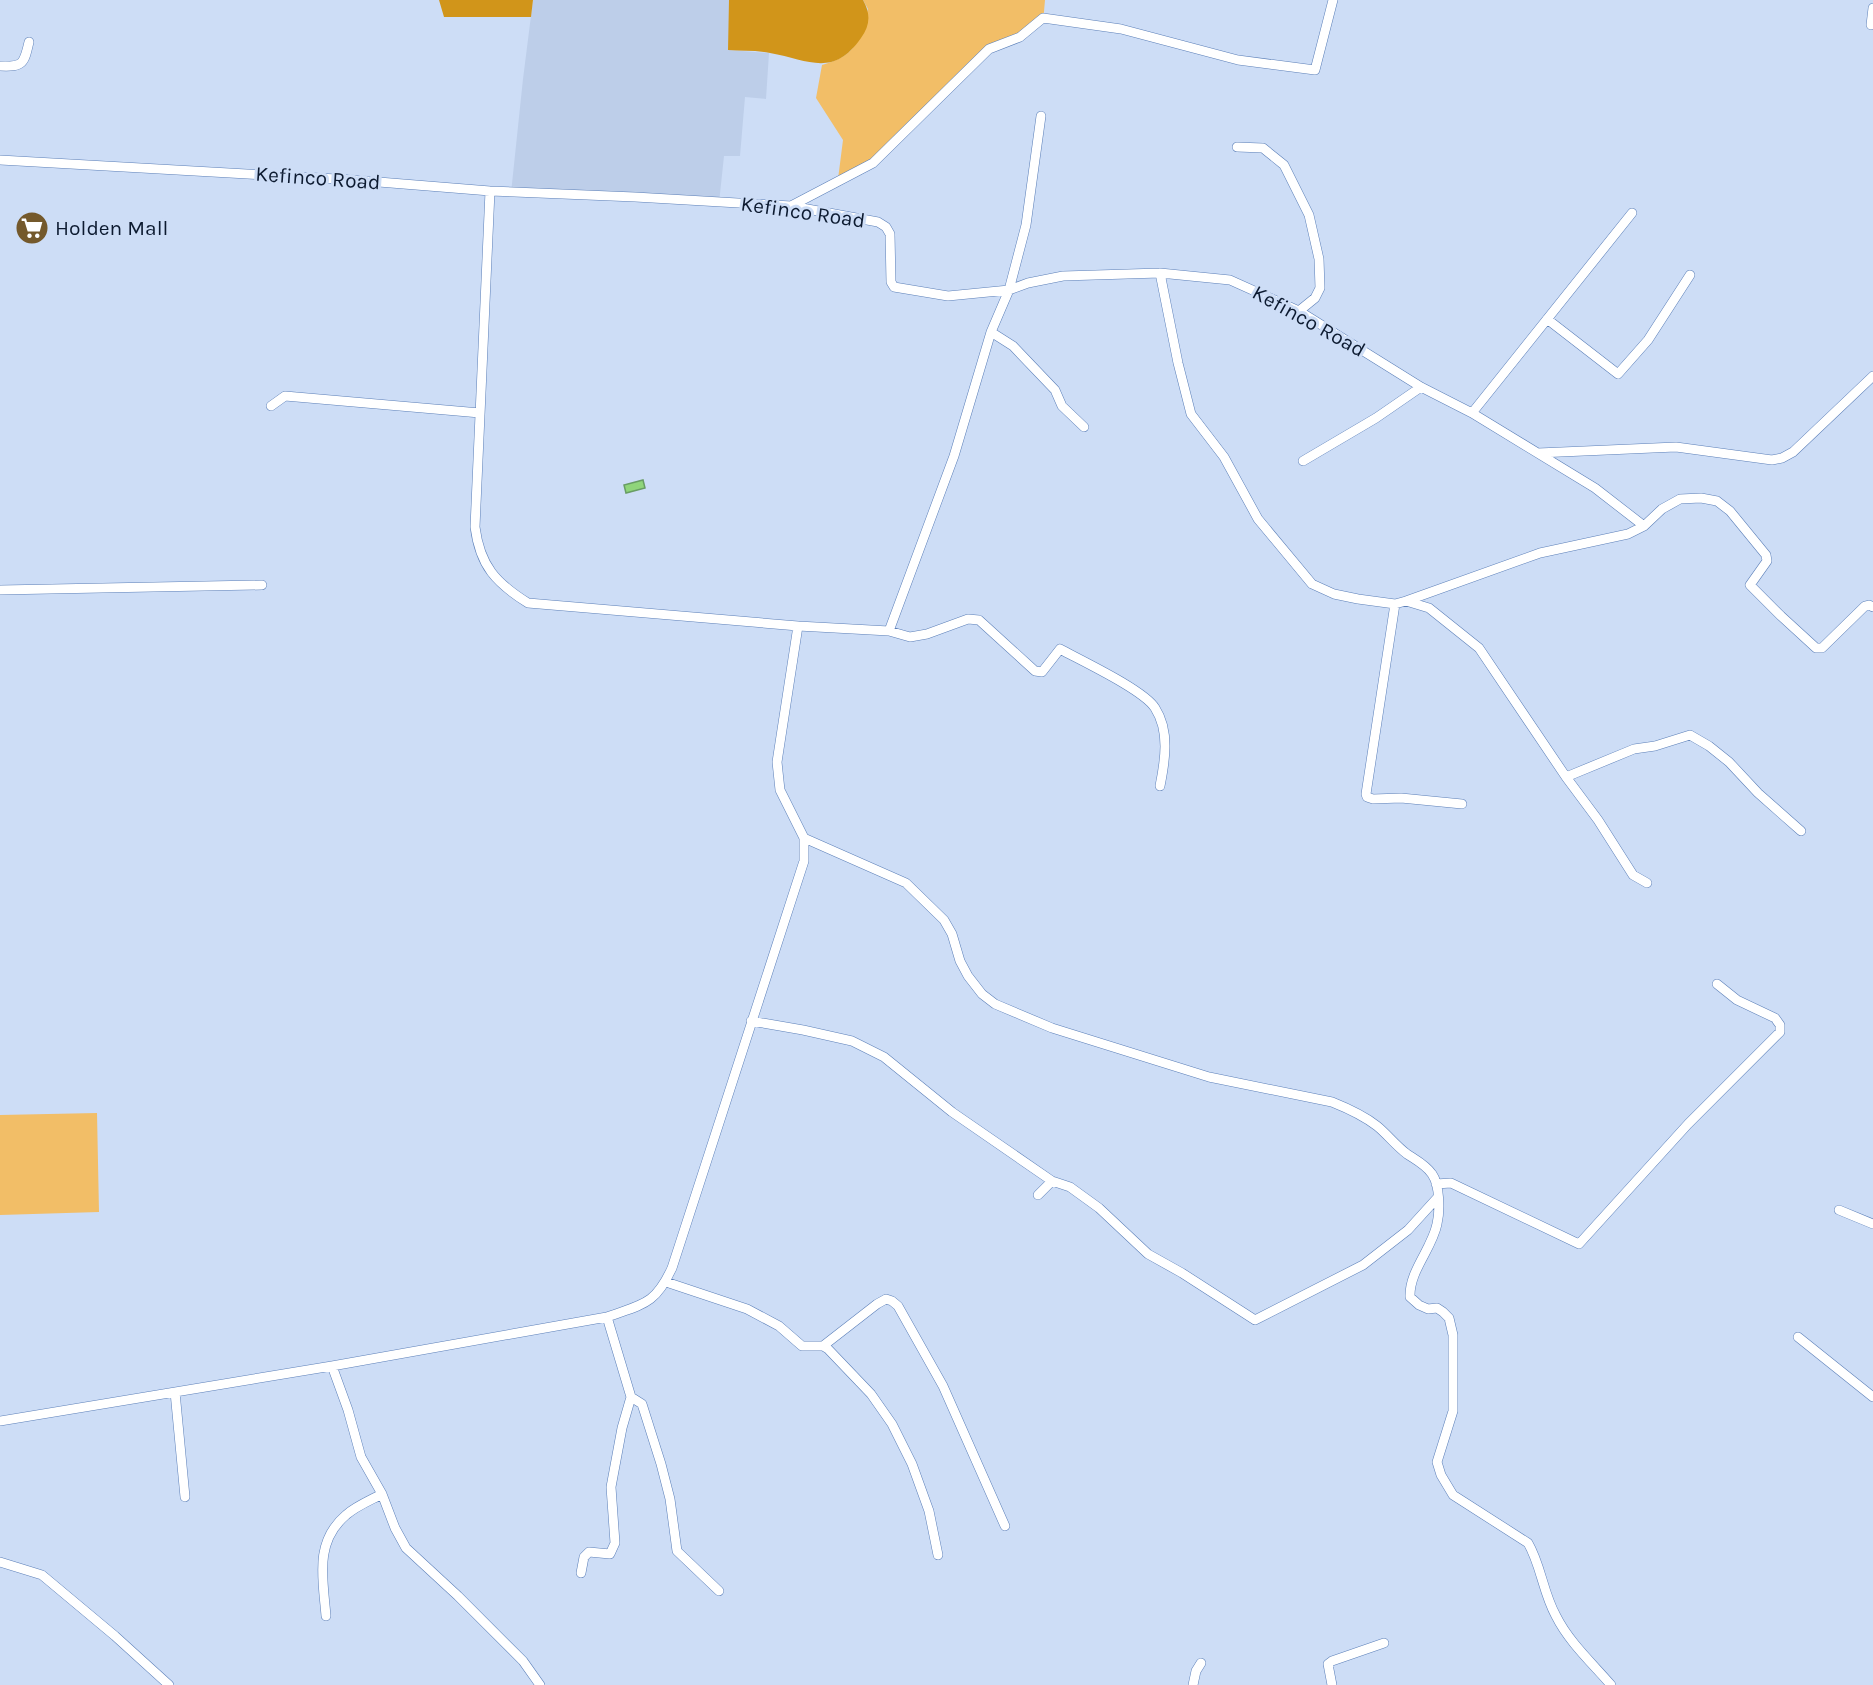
<svg xmlns="http://www.w3.org/2000/svg" width="1873" height="1685" font-family="Karla,sans-serif">
  <style>
    .built { fill: #bdcee9 }
    .green { fill: #f2be67 }
    .forest { fill: #d1951a }
    .water { fill: #8fd57a; stroke: #689d64; stroke-width: 1.5 }
    .lines { fill: none; stroke-linecap: round; stroke-linejoin: round }
    .minor-casing { stroke: #5b7fb8; stroke-width: 10 }
    .minor { stroke: #fff; stroke-width: 9 }
    .labels { text-anchor: middle; stroke-width: 6; stroke-linejoin: round; paint-order: stroke }
    .street-label { font-size: 21px; fill: #0c1a30; stroke: #cdddf6 }
    .poi-label { font-size: 21px; fill: #0c1a30; stroke: #cdddf6; text-anchor: start }
  </style>
  <rect width="100%" height="100%" fill="#cdddf6"/>
  <path class="built" d="M533 0H729V50L769 53 766 99 745 97 740 156H724L719 203 511 193 523 79Z"/>
  <path class="green" d="M863 0H1045L1043 23 990 52 876 163 837 187 843 140 816 98 822 65C858 55 858 41 868 9Z
    M97 1113 99 1212 0 1215V1115Z"/>
  <path class="forest" d="M439 0H533L531 17H444Z
    M729 0H863C871 14 870 26 861 38 833 78 809 60 770 53 757 50 742 51 728 50Z"/>
  <path class="water" d="M643 480 645 488 626 493 624 485Z"/>
  <g class="lines">
    <g class="minor-casing">
      <path id="minor" d="M1871 25 1873 8
        M0 66C23 67 24 64 29 42
        M1237 147 1263 148 1284 165 1309 215 1319 259 1320 288 1315 298 1299 311
        M0 160 354 180 490 191 635 197 791 206 878 222 886 227 890 234 891 282 894 287 948 296 1009 290 1028 283 1063 276 1160 273 1230 280 1299 311 1421 387 1472 413 1595 488 1644 526
        M490 191 475 527C480 566 496 583 528 603L798 626 889 631 910 637 927 634 968 619 979 620 1035 671 1042 672 1060 649C1080 660 1144 690 1155 708 1170 731 1165 761 1160 786
        M791 206 873 163 989 49 1020 37 1043 18 1121 29 1238 60 1315 70 1333 0
        M1160 273 1178 363 1191 414 1224 457 1258 519 1312 584 1334 594 1358 599 1395 604 1406 601 1429 608 1479 648 1566 777 1598 820 1633 875 1647 883
        M1547 319 1618 374 1648 340 1690 275
        M991 332 1013 346 1055 390 1062 406 1084 427
        M271 406 285 396 480 413
        M1472 413 1632 213
        M1538 453 1676 447 1772 460 1782 458 1793 452 1873 376
        M1303 461 1376 418 1421 387
        M0 590 262 585
        M1406 601 1540 553 1628 534 1644 526 1662 509 1680 499 1701 498 1717 501 1730 511 1766 555 1767 561 1750 585 1781 616 1816 648H1822L1865 606 1869 605 1873 607
        M1395 604 1366 794 1367 797 1373 799 1401 798 1462 804
        M889 631 954 456 991 332 1009 290 1026 225 1041 116
        M1566 777 1634 749 1655 746 1690 735 1709 746 1729 762 1758 793 1801 831
        M804 838 906 883 944 920 952 934 960 961 968 976 982 994 995 1004 1052 1028 1209 1077 1332 1102C1347 1108 1363 1115 1377 1126 1387 1134 1396 1146 1407 1154 1416 1160 1426 1165 1432 1174 1440 1185 1440 1211 1437 1224 1432 1249 1409 1271 1410 1297L1419 1305 1428 1309 1437 1308 1443 1312 1449 1318 1453 1335V1411L1437 1462 1441 1475 1453 1495 1528 1543C1541 1565 1543 1593 1556 1616 1569 1642 1592 1663 1611 1685
        M751 1021 803 1030 852 1041 884 1057 952 1112 1052 1181 1070 1187 1099 1208 1148 1254 1182 1273 1255 1320 1363 1265 1408 1230 1438 1197
        M1436 1184 1451 1183 1579 1244 1688 1124 1780 1032V1025L1775 1018 1737 1000 1717 984
        M1038 1195 1052 1181
        M1839 1210 1873 1224
        M666 1282 747 1309 779 1326 802 1346H823L828 1349 871 1394 892 1424 912 1464 929 1511 938 1555
        M1798 1337 1873 1397
        M823 1346 877 1304 886 1299 892 1301 898 1306 943 1386 1005 1526
        M175 1392 185 1497
        M631 1397 642 1404 661 1464 670 1499 677 1551 719 1591
        M0 1421 332 1366 607 1317C643 1304 655 1305 672 1268L804 861V838L780 790 777 762 798 626
        M382 1494 395 1528 406 1548 458 1596 523 1661 540 1685
        M0 1562 42 1575 115 1636 169 1685
        M581 1573 584 1557 589 1552 610 1554 615 1543 611 1487 622 1428 631 1397 607 1317
        M326 1616C323 1579 314 1542 346 1515 356 1506 371 1500 382 1494L361 1457 348 1410 332 1366
        M1193 1685 1196 1671 1201 1663
        M1332 1685 1328 1664 1332 1661 1384 1643"/>
    </g>
    <use href="#minor" class="minor"/>
  </g>
  <defs>
    <g id="supermarket-disc" transform="scale(1.725)"><circle r="9.5" fill="#74592c" stroke="#cdddf6"/><path d="M-6-5.5h2.5l.6 2H6L4.5 2H-2.5L-4.4-4H-6ZM-1.5 3.2a1.3 1.3 0 1 0 .1 0ZM3 3.2a1.3 1.3 0 1 0 .1 0Z" fill="#fff"/></g>
  </defs>
  <g fill-rule="evenodd">
    <use href="#supermarket-disc" x="32" y="228"/>
  </g>
  <g class="labels">
    <g class="street-label">
      <text transform="translate(318 178) rotate(4)" y="7">Kefinco Road</text>
      <text transform="translate(803 212) rotate(8)" y="7">Kefinco Road</text>
      <text transform="translate(1309 321) rotate(29)" y="7">Kefinco Road</text>
    </g>
    <g class="poi-label">
      <text x="55" y="235">Holden Mall</text>
    </g>
  </g>
</svg>
